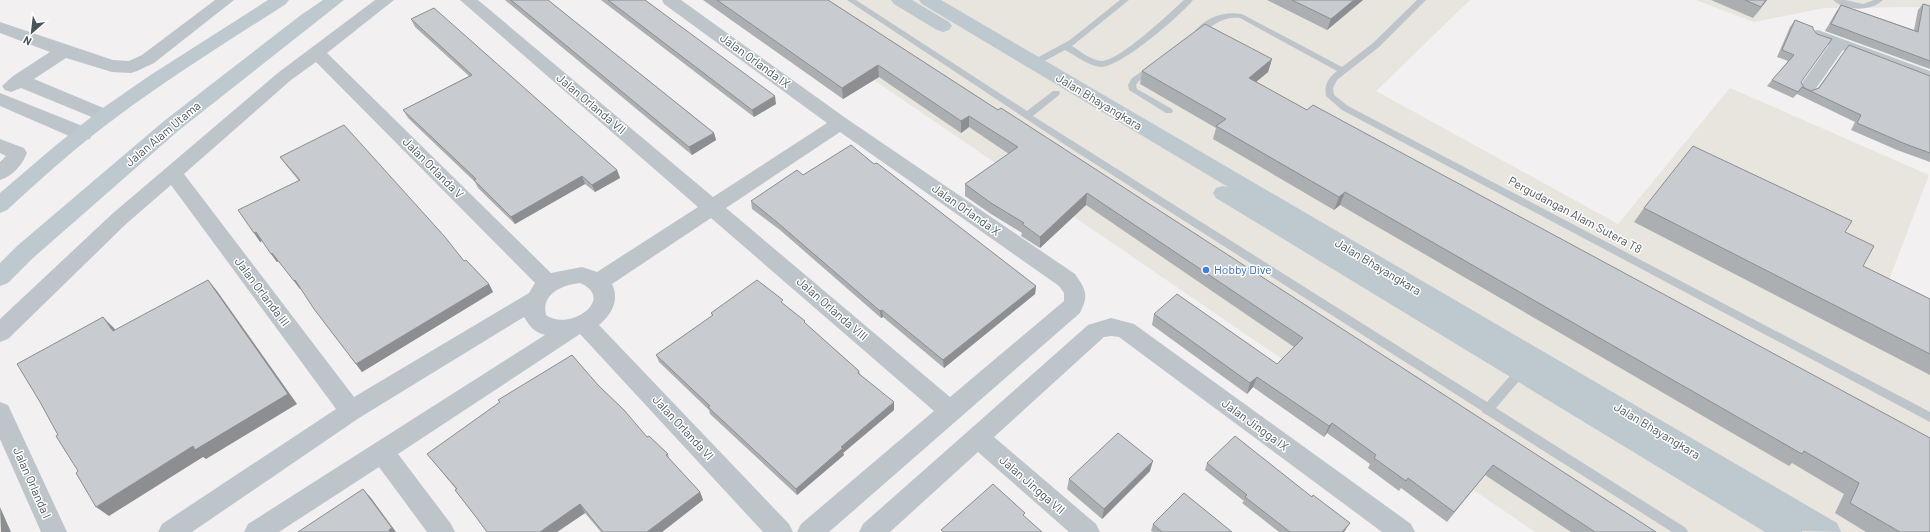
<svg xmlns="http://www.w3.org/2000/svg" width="1930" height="532" font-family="Barlow,sans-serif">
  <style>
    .commercial { fill: #e8e4de }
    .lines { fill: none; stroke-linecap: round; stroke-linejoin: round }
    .lane { fill: #bdc5cb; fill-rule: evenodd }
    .street { fill: #bdc5cb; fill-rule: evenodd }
    .secondary { fill: #bec8cf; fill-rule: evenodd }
    .wall { fill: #acafb2 }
    .shaded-wall { fill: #8c8e91 }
    .building { fill: #c8cbcf; stroke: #8c8e91 }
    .shop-dot { fill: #3f7fe0; stroke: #fff; stroke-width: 1.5 }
    .labels { text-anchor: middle; stroke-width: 3; stroke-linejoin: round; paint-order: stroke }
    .street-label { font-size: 12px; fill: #4a555b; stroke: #fff }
    .shop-label { font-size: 12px; fill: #366cbe; stroke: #fff; text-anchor: start }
  </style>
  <rect width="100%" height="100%" fill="#f2f0f0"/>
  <path class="commercial" d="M757 0H1470L1376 91 1618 224 1730 88 1929 175 1887 285 1930 305V532H1535Z
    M1696 0H1930V7L1824 8 1754 22Z"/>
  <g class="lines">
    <path class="lane" d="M847 0H856L1027 111 1053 91H1059L1060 93 1059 95 1033 116 1487 402 1517 368 1521 367 1525 368 1526 371 1525 374 1496 408 1686 528 1688 532H1672L1487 415 1483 413 1482 411 1067 146Z
      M1120 0H1129L1072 46C1080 51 1092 61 1102 61 1119 61 1170 13 1184 0H1193C1180 16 1121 67 1101 67 1089 66 1076 56 1065 50L1037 65H1031V61L1070 40Z
      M1417 0H1426L1379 47 1337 80 1333 88 1334 95 1348 106 1930 412V422L1342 110 1326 96C1324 85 1328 78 1337 71L1240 18C1223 16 1213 25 1200 35L1197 36 1193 33C1205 18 1223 11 1242 14L1342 67 1373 43Z
      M1833 0H1845L1863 4 1874 0H1883C1871 12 1845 11 1833 0Z
      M1151 65 1155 68 1138 82 1136 85 1137 89 1172 109 1173 111 1172 113H1166L1129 90 1128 85 1132 78Z"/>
    <path class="street" d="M215 0H234L154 63 137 71 131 73 112 72 66 58 34 79 113 112 115 116 113 120 106 122 99 120 21 88 11 92 5 90 2 86 13 76 50 52 0 33V22L113 60 129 61 142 55Z
      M375 0H394L327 53 551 273 582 267 597 272 698 207 460 0H478L713 197 827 123 664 4 662 0H681L847 119 1075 274C1086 290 1089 295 1080 313L829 532H797L801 524 934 411 711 218 612 284C620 300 611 315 599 325L789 524 793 532H763L580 334 398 454 451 524 455 532H427L379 467 279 532H244L248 524 545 335C534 332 530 327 524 317L359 418 192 532H158L162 524 336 409 171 185 126 224 8 339 0 342V319L112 214 279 72ZM316 62 535 283 529 293 354 397 184 174 291 80ZM840 132 1059 286 1064 293V301L950 397 726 208ZM580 283C617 299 569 332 546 315 541 293 563 285 580 283Z
      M1818 30 1930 71V83L1843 50 1812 94 1806 96 1800 94 1797 90 1829 45 1812 39 1809 35 1812 31Z
      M0 93 90 129 92 134 90 139 83 140 76 139 0 106Z
      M0 139 24 148 27 153C22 165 13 176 0 180V162L6 156 0 153Z
      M1111 318 1134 324 1411 524 1415 532H1382L1119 337 1111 336 1104 337 994 437 1096 524 1100 532H1069L978 452 890 532H859L863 524 1088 325Z
      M0 402 8 405 67 532H41L0 439Z"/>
    <path class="secondary" d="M268 0H289L286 4C228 41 169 78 114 119 76 147 42 178 7 210L0 213V193L55 146 100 110 149 76Z
      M323 0H344L178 131 33 258 8 283 0 286V263L17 246 164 121 301 15Z
      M891 0H912L949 22 952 26 949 30 943 32 937 30 894 4Z
      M919 0H941L1837 523 1841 532 1802 531V532H1765L1216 198 1213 193 1216 188 1223 186 1228 187 922 4Z"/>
  </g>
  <path class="wall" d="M505 0H548L714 133 716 140 692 155Z
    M601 0H645L776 104 754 117Z
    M703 0H828L998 110 1656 532H1571L1485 475 1447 522 1401 488 1399 491 1368 468 1370 464 1327 433 1324 437 1253 387 1247 394 1152 325 1154 314 1277 364 1294 347 1086 205 1040 248 1021 236 1022 233 991 214 965 196V184L1009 154 969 127 961 133 879 77 843 99Z
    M1267 0H1363L1327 30Z
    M1711 0H1767L1753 18Z
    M1923 4 1930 6V69L1825 31 1836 12 1841 5 1914 30 1918 10Z
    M411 19 617 170 620 178 595 192 585 184 515 224 478 188 475 182 408 118 403 110 469 76 415 27Z
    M1795 20 1801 82 1804 88 1811 91 1818 88 1849 45 1930 76V162L1897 150 1851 130 1855 122 1797 94 1793 98 1767 86 1772 80 1788 61 1777 57 1790 27Z
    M1272 59 1268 72 1256 82 1307 110 1313 105 1930 532H1866L1835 513 1844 494 1792 463 1789 466 1340 205 1334 210 1213 139 1216 128 1140 84 1142 71Z
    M280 157 464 261 489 284 493 292 362 372 301 289H300L279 261 277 262 262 241 260 242 299 181 286 165Z
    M874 164 1036 286 1035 294 944 368 883 317 881 318 780 230 752 209 751 201 803 175Z
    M1644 208 1845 232 1863 266 1930 299V375L1634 222Z
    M783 304 859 371 860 374 894 410 843 453 844 455 797 495 710 414 709 410 659 362 656 355 712 316 711 313Z
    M598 385 647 437 668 454 669 459 700 492 703 500 662 532H601L585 513 557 532H487L479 521 455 490 456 489 427 454Z
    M1207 463 1346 529 1344 532H1279L1242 503 1244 501 1205 470Z
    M1150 471 1102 519 1067 489 1069 479Z
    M1153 524 1232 532H1153L1151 531Z"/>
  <path class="shaded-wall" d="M1354 0H1363L1327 30 1331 19Z
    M1766 0H1767L1753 18 1761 7Z
    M1272 59 1268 72 1245 91 1249 78Z
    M878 65 879 77 843 99 842 88Z
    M775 96 776 104 754 117 752 110Z
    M969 116V127L961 133V121Z
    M714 133 716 140 692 155 689 147Z
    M617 170 620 178 595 192 592 185Z
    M582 176 585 184 515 224 511 217Z
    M1345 192 1340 205 1334 210 1339 197Z
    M1087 193 1086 205 1040 248V237Z
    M256 232 262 241 260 242 254 233Z
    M272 253 279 261 277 262 271 254Z
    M208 280 217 291 297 404 206 459 203 457 109 516 96 507 193 446Z
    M295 280 301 289H300L294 281Z
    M489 284 493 292 362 372 356 364Z
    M1036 286 1035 294 944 368 943 360Z
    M882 310 883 317 881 318 880 311Z
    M103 317 114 328 123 341 113 331Z
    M1257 377 1253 387 1247 394 1250 383Z
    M894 402V410L843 453 844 455 797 495 796 489 841 447Z
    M1332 423 1327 433 1324 437 1329 426Z
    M1153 461 1150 471 1102 519 1104 509Z
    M363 489 371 498 396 532H390Z
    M700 492 703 500 662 532H647Z
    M580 504 585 513 557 532H540Z
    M0 507 11 532H1Z
    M1350 523 1344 532H1342Z"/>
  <path class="building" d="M511 0H548L714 133 689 147Z
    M608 0H645L775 96 752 110Z
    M717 0H828L998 110 1001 108 1656 532H1595L1493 465 1454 512 1408 478 1406 481 1374 458 1376 455 1332 423 1329 426 1257 377 1250 383 1154 314 1177 294 1277 364 1303 338 1087 193 1040 237 1022 224 1024 223 991 203 965 184 1018 147 969 116 961 121 878 65 842 88Z
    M1292 0H1354L1331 19Z
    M1745 0H1766L1761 7Z
    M1923 4 1930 6V61L1831 24 1841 5 1918 32Z
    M434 8 617 170 592 185 582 176 511 217 474 180 476 179 403 110 472 75 411 19Z
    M1795 20 1813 27V29L1817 34 1832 39 1801 82 1804 88 1811 91 1819 88 1849 45 1930 76V153L1903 143 1857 123 1861 115 1802 87 1798 92 1772 80 1794 55 1782 50Z
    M1205 24 1272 59 1249 78 1307 110 1313 105 1930 438V532H1900L1850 503 1859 483 1804 451 1802 454 1345 192 1339 197 1216 126 1226 119 1142 71Z
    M344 125 445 237 464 261 466 260 489 284 356 364 314 309 295 280 294 281 272 253 271 254 256 232 254 233 238 210 300 180 280 157Z
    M851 145 874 164 877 163 1036 286 943 360 882 310 880 311 778 223 751 201 797 170 803 175Z
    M1693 146 1852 221 1845 232 1874 246 1863 266 1930 299V354L1644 208Z
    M208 280 288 394 195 450 193 446 96 507 76 473 78 471 56 436 58 435 40 402 17 364 103 317 113 331Z
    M757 280 783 300 781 302 805 321 804 322 859 371 858 373 894 402 841 447 843 448 796 489 708 407 710 406 656 355 713 315 711 313Z
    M572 355 598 385 624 410 647 437 649 436 668 454 666 455 700 492 647 532H603L580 504 540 532H487L476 517 455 490 457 489 427 454 500 402 498 400Z
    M1118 433 1153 461 1104 509 1069 479Z
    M1235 436 1312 497 1313 495 1350 523 1342 532H1290L1245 497 1247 495 1207 463Z
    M993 484 1025 513 1023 515 1042 532H944L941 530Z
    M363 489 392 528 389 530 390 532H298Z
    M1184 493 1232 532H1162L1153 524Z"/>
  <circle class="shop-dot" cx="1206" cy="270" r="4"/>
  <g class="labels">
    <g class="street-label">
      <text transform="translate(755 61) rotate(36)" y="4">Jalan Orlanda IX</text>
      <text transform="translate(1099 102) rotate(31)" y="4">Jalan Bhayangkara</text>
      <text transform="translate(591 104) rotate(40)" y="4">Jalan Orlanda VII</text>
      <text transform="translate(163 134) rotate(-40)" y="4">Jalan Alam Utama</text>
      <text transform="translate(433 168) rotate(45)" y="4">Jalan Orlanda V</text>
      <text transform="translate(966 210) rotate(35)" y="4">Jalan Orlanda X</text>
      <text transform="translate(1575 215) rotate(28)" y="4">Pergudangan Alam Sutera T8</text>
      <text transform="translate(1378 267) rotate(31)" y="4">Jalan Bhayangkara</text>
      <text transform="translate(262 292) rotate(53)" y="4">Jalan Orlanda III</text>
      <text transform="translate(832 309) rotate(41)" y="4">Jalan Orlanda VIII</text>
      <text transform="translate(1255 425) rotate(36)" y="4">Jalan Jingga IX</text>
      <text transform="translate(683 428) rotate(47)" y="4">Jalan Orlanda VI</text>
      <text transform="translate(1657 431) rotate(31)" y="4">Jalan Bhayangkara</text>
      <text transform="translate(32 483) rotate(66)" y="4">Jalan Orlanda I</text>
      <text transform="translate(1032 485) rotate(41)" y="4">Jalan Jingga VII</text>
    </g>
    <g class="shop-label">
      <text x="1214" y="274">Hobby Dive</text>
    </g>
  </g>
  <g transform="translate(32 32) rotate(208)" stroke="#ffffff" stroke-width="3" paint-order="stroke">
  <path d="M0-3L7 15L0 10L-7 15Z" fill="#4a555b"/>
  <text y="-6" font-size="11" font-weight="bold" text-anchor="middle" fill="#4a555b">N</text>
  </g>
</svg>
